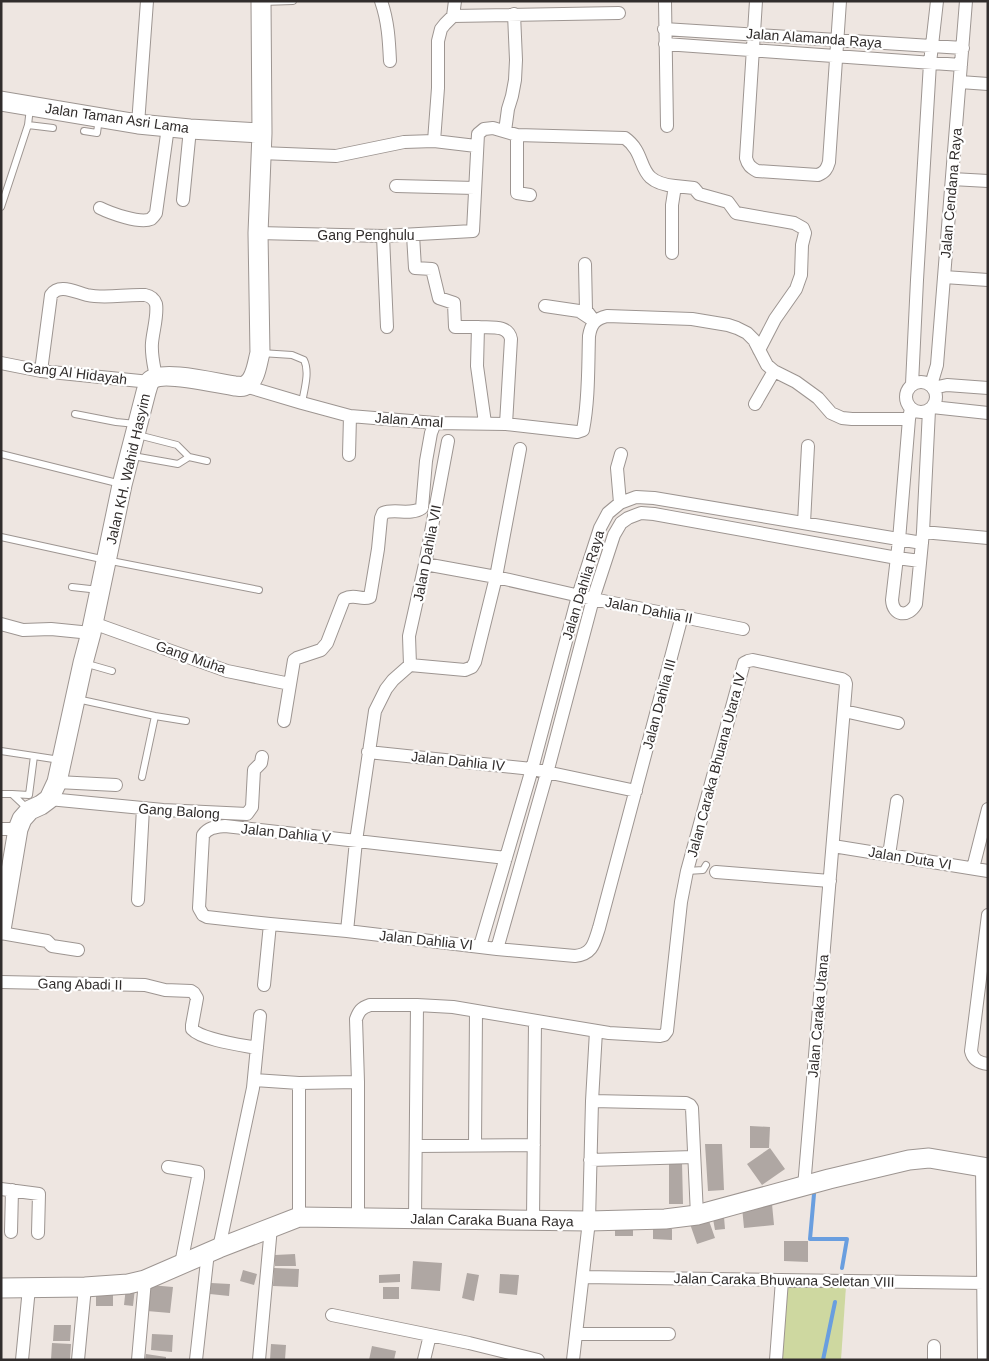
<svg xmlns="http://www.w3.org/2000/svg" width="989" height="1361" font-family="Helvetica,sans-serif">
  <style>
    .green { fill: #ced8a0 }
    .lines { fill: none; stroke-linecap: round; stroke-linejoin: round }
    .stream { stroke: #699edf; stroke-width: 4 }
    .building { fill: #afa7a3 }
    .lane-casing { stroke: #9d9591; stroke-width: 8 }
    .street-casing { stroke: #9d9591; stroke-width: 14 }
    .secondary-casing { stroke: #9d9591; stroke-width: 21 }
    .lane { stroke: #fff; stroke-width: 6 }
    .street { stroke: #fff; stroke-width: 12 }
    .secondary { stroke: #fff; stroke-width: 19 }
    .labels { text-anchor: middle; stroke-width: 4.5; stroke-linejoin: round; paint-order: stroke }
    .street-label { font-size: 14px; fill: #312d2c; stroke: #fff }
  </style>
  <rect width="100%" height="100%" fill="#eee6e1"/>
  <path class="green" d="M782 1285 846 1286 841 1360H776Z"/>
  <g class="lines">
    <path class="stream" d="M814 1194 810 1239H847L842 1268
      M823 1360 835 1302"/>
  </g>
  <path class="building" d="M750 1126 770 1127 769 1148H750Z
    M705 1144H722L724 1190 708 1191Z
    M770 1148 785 1169 762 1185 747 1164Z
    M669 1162H682L683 1204H669Z
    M772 1204 774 1225 744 1228 742 1207Z
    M724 1217 725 1229 715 1230 713 1219Z
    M708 1218 715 1238 697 1244 690 1224Z
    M615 1223H633V1236H615Z
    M653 1229H672V1240L653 1239Z
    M784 1241H808V1262L784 1261Z
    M295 1254 296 1266H275V1255Z
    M413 1261 442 1263 440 1291 411 1289Z
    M274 1268 299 1269 298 1287 273 1286Z
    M243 1270 257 1274 254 1285 240 1281Z
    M467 1273 479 1275 474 1301 462 1298Z
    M400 1274V1282L379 1283V1275Z
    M500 1274 519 1275 517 1295 499 1293Z
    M211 1283 230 1284 229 1296 210 1294Z
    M150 1285 173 1287 170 1313 147 1311Z
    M126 1287 135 1288 133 1306 124 1305Z
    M383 1287H399V1299H383Z
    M96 1288H113V1306H96Z
    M54 1325H71L70 1341H53Z
    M152 1334 173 1335 172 1352 151 1350Z
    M52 1343 71 1344 70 1360H51Z
    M271 1344 286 1345 285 1360H270Z
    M372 1346 396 1351 394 1360H369Z
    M146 1354 166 1357V1360H145Z"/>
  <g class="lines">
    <g class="lane-casing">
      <path id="lane" d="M262 2 293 1
        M28 125 53 128
        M84 131 97 133 99 118
        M1 207 28 125 30 108
        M261 353 292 355 304 360C310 372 304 390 302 403
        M75 414 116 422 136 424
        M138 435 177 445 189 457 207 461
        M1 454 121 484
        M133 456 178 464 189 457
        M1 537 106 560 259 590
        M72 587 99 590
        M84 663 112 671
        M77 699 155 716 186 721
        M1 751 34 756 29 795 12 794
        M34 756 60 760
        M142 777 155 716
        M1 794H12L29 810
        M687 871 703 870 706 865"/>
    </g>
    <g class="street-casing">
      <path id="street" d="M381 1C388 21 389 40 390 61
        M665 1 667 126
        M756 1 746 158C748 165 750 167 757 171L818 175C825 172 827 169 829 162L840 1
        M453 16 455 1
        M664 29 963 48
        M665 44 961 65
        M960 82 988 84
        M138 124 147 1
        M505 131 508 109 512 96 515 80 516 60 514 14
        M517 135V193L530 195
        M434 141 438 88V41L441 29 445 24 453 16 619 13
        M261 153 336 156 404 142 434 141 476 146
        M952 179 988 181
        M396 186 475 188
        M675 186 694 188 699 194 728 202 736 213 794 223 803 228 805 233 802 245 801 275 796 289 775 319 759 350
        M183 200 190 129
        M100 208C110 213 140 224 151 219 153 217 155 215 156 213L168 127
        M258 233 383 236 473 231 478 134 484 129 493 128 517 135 625 138C650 156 633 182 675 186L672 205V253
        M413 235 415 268 432 269 439 298 454 303 455 327H478L477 366 485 423
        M383 236 387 327
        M585 264 586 310 595 322
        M944 277 988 280
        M545 306 579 311 591 319
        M478 327C490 328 508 324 511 339L506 424
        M1 363 41 371 150 382
        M41 371 51 295C59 283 75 292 87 295 106 299 125 294 145 295 150 296 154 298 156 304 158 315 153 331 152 343 151 355 154 366 156 377
        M906 397a15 15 0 1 1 30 0a15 15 0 1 1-30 0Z
        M912 384 917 280 930 63 937 1
        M931 385 937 365 966 1
        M245 386 302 403 350 416 435 423 506 424 577 432 583 430C589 399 588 367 589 336 591 324 595 319 607 316L692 319 728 325 737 328 747 333 754 340 767 365 774 371 796 382 818 398 831 413 842 418 852 419H909
        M933 388 947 385 988 388
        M755 404 774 371
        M932 407 988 413
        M911 408 909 419 899 540 892 600C893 616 908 618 916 604L923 532 929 410
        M349 455 350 416
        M620 503 617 468 621 454
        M804 523 808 446
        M923 532 988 538
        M425 564 496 577 593 599 743 629
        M93 623 227 671 290 684
        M1 624 23 630 51 629 91 633
        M410 665 409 636 425 564 448 441
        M844 711 898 723
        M284 721 294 660 297 658 321 650 327 643 344 599C355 593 361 601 370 597L378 549 381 518 383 513C395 508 410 516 422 508L426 461 431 433 435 423
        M368 752 532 769 636 791
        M57 782 116 785
        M49 799 163 810 247 814 252 807 254 770 261 763 262 757
        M1 829H18
        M833 846 988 871
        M889 855 897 801
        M506 858 225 826C216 827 209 827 203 835L199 908 203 915 207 917 270 924 347 931 497 949 575 956C593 954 594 943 599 928L682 616
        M973 868 988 809
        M716 872 830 881
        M138 900 143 808
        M988 915 971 1051C973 1060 979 1063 988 1064
        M347 931 356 841 375 711 386 689 393 680 410 665 465 670 472 667 475 662 496 577 520 449
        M1 933 47 941 52 946 78 950
        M480 946 532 769 578 596 600 528 608 513 620 503 636 497 654 498 922 543
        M497 949 547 773 593 599 614 535 621 523 628 518 641 513 654 514 897 558 920 561
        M1 982 145 985 165 990 191 991 194 993 197 998 192 1025V1029C202 1040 241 1045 257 1048
        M264 985 270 924
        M254 1080 299 1083 358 1082
        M592 1101 686 1103 690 1105 692 1108 697 1215
        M475 1145 476 1011
        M416 1146 534 1145
        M590 1160 694 1157
        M982 1166 984 1360
        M168 1167 198 1172V1177L181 1264
        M1 1189 39 1194 38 1233
        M299 1217V1083
        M358 1218V1082L356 1019C359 1011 361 1008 370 1005H417L453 1007 609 1033 660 1036 664 1035 667 1031 681 902 687 871 744 663 748 661 753 660 842 679 845 681 846 684 804 1187
        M415 1219 417 1005
        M533 1220 535 1021
        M11 1232 12 1190
        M219 1248 253 1088 260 1016
        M583 1277 984 1283
        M332 1315 469 1343 538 1360
        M576 1334H669
        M22 1360 29 1288
        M78 1360 85 1287
        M138 1360 145 1280
        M196 1360 208 1252
        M259 1360 271 1227
        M424 1360 430 1335
        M573 1360 589 1221 592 1101 596 1031
        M776 1360 782 1280
        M934 1360V1346"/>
    </g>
    <g class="secondary-casing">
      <path id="secondary" d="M1 101 138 124 190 129 262 133
        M1 930 18 829 22 819 30 810 41 805 49 799 57 782 83 663 91 633 122 485 146 392C147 389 148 384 150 381 161 369 219 384 235 386 238 386 241 387 244 386 256 382 257 363 260 353L258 233 262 133 261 1
        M1 1288 85 1287 128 1284 145 1280 219 1248 299 1217 589 1221 665 1219 697 1215 829 1179 909 1160 929 1158 988 1168"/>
    </g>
    <use href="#lane" class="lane"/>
    <use href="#street" class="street"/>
    <use href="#secondary" class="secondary"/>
  </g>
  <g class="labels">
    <g class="street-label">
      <text transform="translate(814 38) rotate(4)" y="5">Jalan Alamanda Raya</text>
      <text transform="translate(117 118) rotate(8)" y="5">Jalan Taman Asri Lama</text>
      <text transform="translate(951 193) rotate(-85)" y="5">Jalan Cendana Raya</text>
      <text x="366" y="240">Gang Penghulu</text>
      <text transform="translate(75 373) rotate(7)" y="5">Gang Al Hidayah</text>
      <text transform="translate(409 420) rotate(4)" y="5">Jalan Amal</text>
      <text transform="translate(128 469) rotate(-77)" y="5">Jalan KH. Wahid Hasyim</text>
      <text transform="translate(427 553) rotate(-79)" y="5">Jalan Dahlia VII</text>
      <text transform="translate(583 585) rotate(-73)" y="5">Jalan Dahlia Raya</text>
      <text transform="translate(649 610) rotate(11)" y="5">Jalan Dahlia II</text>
      <text transform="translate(191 657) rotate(19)" y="5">Gang Muha</text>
      <text transform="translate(659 704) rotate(-75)" y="5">Jalan Dahlia III</text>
      <text transform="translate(458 761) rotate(6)" y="5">Jalan Dahlia IV</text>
      <text transform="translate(716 765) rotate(-75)" y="5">Jalan Caraka Bhuana Utara IV</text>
      <text transform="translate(179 811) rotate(4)" y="5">Gang Balong</text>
      <text transform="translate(286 833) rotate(6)" y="5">Jalan Dahlia V</text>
      <text transform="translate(910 858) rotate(9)" y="5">Jalan Duta VI</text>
      <text transform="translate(426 940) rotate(6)" y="5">Jalan Dahlia VI</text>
      <text transform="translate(80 984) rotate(1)" y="5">Gang Abadi II</text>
      <text transform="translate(818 1016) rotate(-85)" y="5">Jalan Caraka Utana</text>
      <text transform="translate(492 1220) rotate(1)" y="5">Jalan Caraka Buana Raya</text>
      <text transform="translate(784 1280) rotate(1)" y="5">Jalan Caraka Bhuwana Seletan VIII</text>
    </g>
  </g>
  <rect width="989" height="1361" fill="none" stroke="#312d2c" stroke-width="5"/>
</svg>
